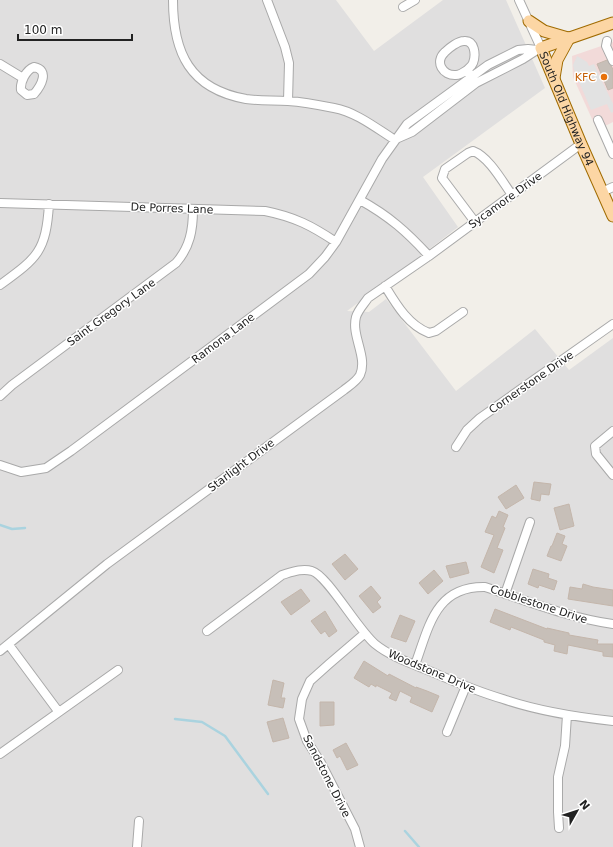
<svg xmlns="http://www.w3.org/2000/svg" width="613" height="847" font-family="'DejaVu Sans',sans-serif">
  <style>
    .residential { fill: #e0dfdf }
    .commercial { fill: #f2dad9 }
    .parking { fill: #e2e2e2 }
    .lines { fill: none; stroke-linecap: round; stroke-linejoin: round }
    .stream { stroke: #aad3df; stroke-width: 2.5 }
    .building { fill: #c7bfb8; stroke: #c4b6ab }
    .minor-casing { stroke: #a9a9a9; stroke-width: 10 }
    .major-casing { stroke: #a06b00; stroke-width: 13 }
    .minor { stroke: #fff; stroke-width: 8 }
    .major { stroke: #fcd6a4; stroke-width: 11 }
    .food-dot { fill: #e8710a; stroke: #fff; stroke-width: 1.5 }
    .labels { text-anchor: middle; stroke-width: 3; stroke-linejoin: round; paint-order: stroke }
    .food-label { font-size: 11px; fill: #c56008; stroke: #fff; text-anchor: end }
    .street-label { font-size: 11px; fill: #222; stroke: #fff }
  </style>
  <rect width="100%" height="100%" fill="#f2efe9"/>
  <path class="residential" d="M0 0H336L374 51 443 0H506L545 88 423 177 458 227 414 261 347 311 369 312 386 299 456 391 535 329 569 370 613 338V847H0Z"/>
  <path class="commercial" d="M613 42V122L597 130 573 77 572 56Z"/>
  <path class="parking" d="M577 56 587 62 589 66 594 64 613 104V112L611 113 607 104 591 110 574 70 573 65Z"/>
  <g class="lines">
    <path class="stream" d="M0 525 12 529 25 528
      M175 719 202 722 225 736 268 794
      M405 831 419 847"/>
  </g>
  <path class="building" d="M607 60 613 69V88L608 90 597 64Z
    M534 482 551 484 549 495 541 494 540 501 531 499Z
    M516 485 524 498 506 509 498 497Z
    M569 504 574 526 560 530 554 508Z
    M499 511 508 515 503 527 505 528 497 548 503 550 494 573 481 567 494 535 485 532 492 516 496 518Z
    M557 533 565 536 562 544 567 546 561 561 547 556 551 546H552Z
    M345 554 358 569 345 580 332 564Z
    M466 562 469 573 450 578 446 566Z
    M533 569 549 574 548 578 557 581 554 590 539 585 538 588 528 584Z
    M434 570 443 581 428 594 419 583Z
    M583 584 593 587 613 590V606L568 599 570 587 582 589Z
    M371 586 381 598 377 602 381 607 373 613 359 596Z
    M301 589 310 601 291 615 281 602Z
    M495 609 547 629V628L569 633V635L598 640 597 644H613V657L603 656V652L568 645 567 654 554 651 555 645 544 642V640L511 627 510 630 490 622Z
    M325 611 337 631 329 637 325 631 321 634 311 621Z
    M400 615 415 621 406 642 391 637Z
    M364 661 388 676 389 674 416 688V687L427 691 439 696 432 712 410 702 412 697 400 691 396 701 389 698 392 693 376 685V687L371 684 369 687 354 678Z
    M273 680 284 683 281 698H285L283 708 268 705Z
    M320 702H334V725L320 726Z
    M283 718 289 738 273 742 267 722Z
    M346 743 358 765 347 770 340 756 337 758 333 750Z"/>
  <g class="lines">
    <g class="minor-casing">
      <path id="minor" d="M173 0C173 53 190 89 246 99 260 101 274 100 288 101 303 102 319 105 334 108 356 112 376 128 395 140
        M267 0 285 47 289 63 288 101
        M403 7 415 0
        M607 41 606 46 613 61
        M0 64 23 78
        M34 67C50 70 41 86 34 94L27 95 21 90C20 82 26 70 34 67Z
        M467 70C464 72 460 75 456 75 443 76 434 62 445 52 449 48 458 41 464 41 475 40 476 55 473 63 472 66 469 68 467 70L474 79
        M598 120 613 154
        M396 139 412 132 476 83 523 59 537 50 541 48 519 0
        M602 192 613 187
        M360 200C389 216 407 232 429 256
        M0 203 265 211C295 217 312 226 336 242
        M475 222 442 178 445 169 468 153 473 151C489 157 502 181 512 195
        M0 285C37 258 46 252 49 204
        M385 286C396 304 408 325 429 333L436 331 463 312
        M0 396 12 385 176 263C190 247 193 230 193 209
        M613 431 595 446 596 454 613 475
        M456 447 467 430 480 418 613 324
        M0 465 21 472 46 468 71 451 309 274 325 257 336 242 382 159 407 124 488 65 518 50 528 49 537 50
        M505 594 530 522
        M207 631 282 575C292 572 302 568 312 571 327 575 358 630 375 644 391 657 413 664 432 672 455 682 479 692 503 699 538 711 576 717 613 721
        M9 645 58 711
        M0 651 107 564 344 390C349 386 357 381 360 375 368 357 351 336 356 317 358 310 364 304 368 298L429 256 581 144
        M415 665C429 627 435 586 485 587 527 601 569 618 613 624
        M447 732 466 686
        M0 754 118 670
        M559 828 558 812V777L565 746 567 715
        M137 847 139 821
        M360 847 355 829 321 763 307 741 299 719 302 699 310 681 329 664 364 634"/>
    </g>
    <g class="major-casing">
      <g id="major">
        <path d="M529 21 544 31 568 38"/>
        <path id="s1" d="M613 23 541 48 581 144 613 216"/>
        <path d="M554 78 557 60 569 38"/>
      </g>
    </g>
    <use href="#minor" class="minor"/>
    <use href="#major" class="major"/>
  </g>
  <circle class="food-dot" cx="604" cy="77" r="4"/>
  <g class="labels">
    <g class="food-label">
      <text x="596" y="81">KFC</text>
    </g>
    <g class="street-label">
      <text dy="4" stroke="none"><textPath href="#s1" startOffset="142">South Old Highway 94</textPath></text>
      <text transform="translate(505 200) rotate(-36)" y="4">Sycamore Drive</text>
      <text transform="translate(172 208) rotate(2)" y="4">De Porres Lane</text>
      <text transform="translate(111 312) rotate(-36)" y="4">Saint Gregory Lane</text>
      <text transform="translate(223 338) rotate(-37)" y="4">Ramona Lane</text>
      <text transform="translate(531 382) rotate(-35)" y="4">Cornerstone Drive</text>
      <text transform="translate(241 465) rotate(-37)" y="4">Starlight Drive</text>
      <text transform="translate(539 604) rotate(18)" y="4">Cobblestone Drive</text>
      <text transform="translate(432 671) rotate(23)" y="4">Woodstone Drive</text>
      <text transform="translate(327 776) rotate(63)" y="4">Sandstone Drive</text>
    </g>
  </g>
  <g transform="translate(577 811) rotate(51)" stroke="#ffffff" stroke-width="3" paint-order="stroke">
  <path d="M0-3L7 15L0 10L-7 15Z" fill="#222222"/>
  <text y="-6" font-size="11" font-weight="bold" text-anchor="middle" fill="#222222">N</text>
  </g>
  <path d="M18 34v6h114v-6" fill="none" stroke="#222222" stroke-width="2"/>
  <text x="24" y="34" font-size="12" fill="#222222" stroke="#ffffff" stroke-width="3" paint-order="stroke">100 m</text>
</svg>
